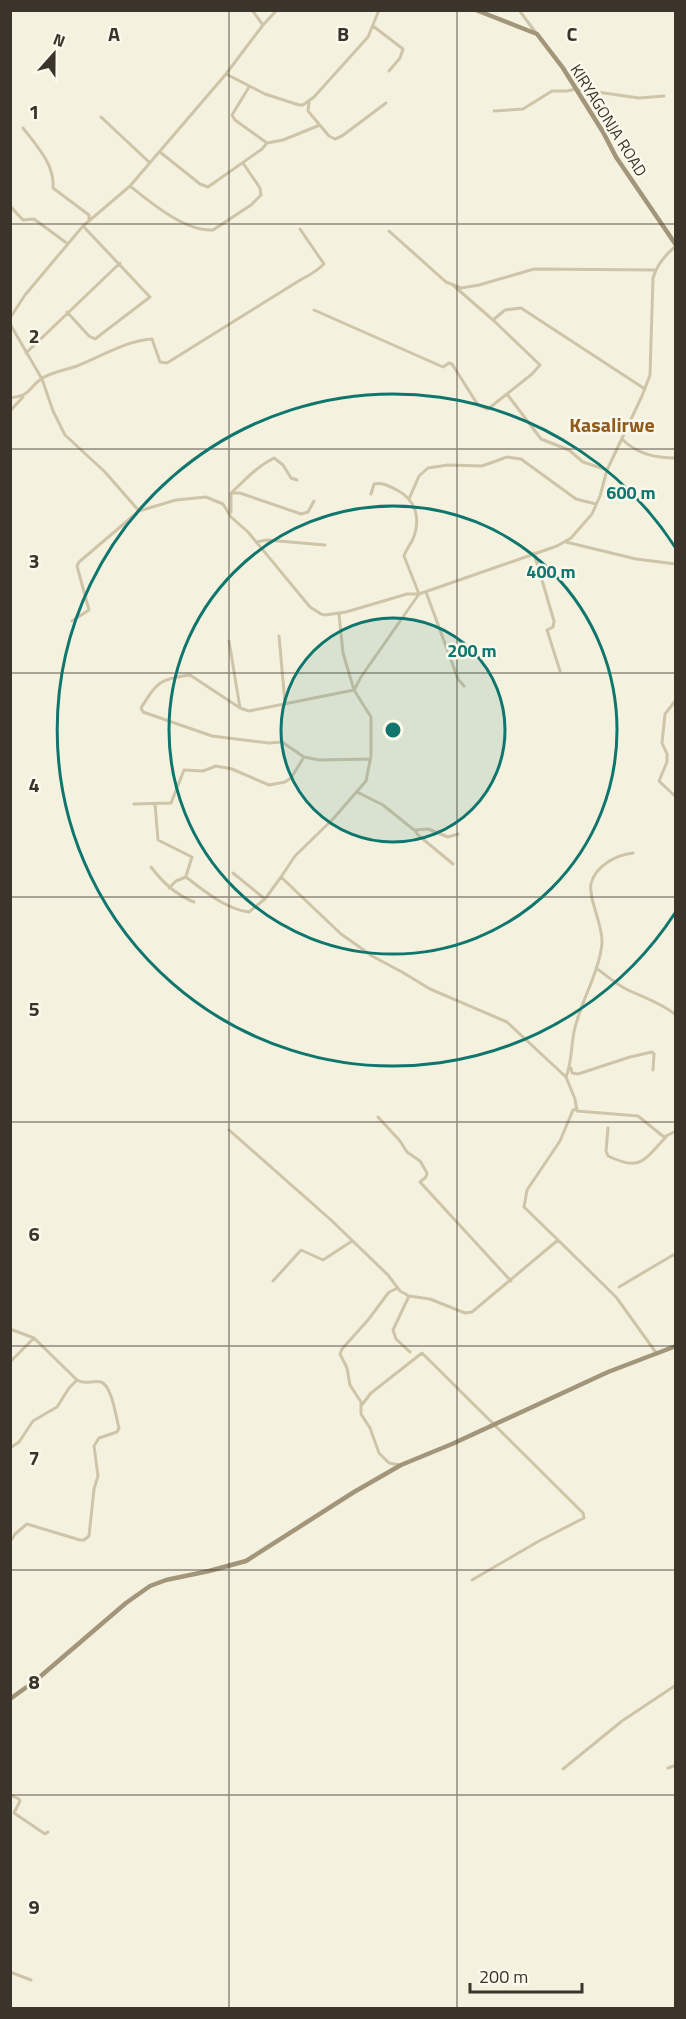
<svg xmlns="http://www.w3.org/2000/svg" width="686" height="2019" font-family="'Titillium Web',sans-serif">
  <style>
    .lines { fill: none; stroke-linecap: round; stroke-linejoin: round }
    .street { stroke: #cec5a9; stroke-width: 3 }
    .secondary { stroke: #a2957a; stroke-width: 4.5 }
    .grid { fill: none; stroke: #3b342a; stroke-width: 1.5; stroke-opacity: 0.55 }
    .ring { fill: none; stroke: #0f766e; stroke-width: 3 }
    .labels { text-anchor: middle; stroke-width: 5; stroke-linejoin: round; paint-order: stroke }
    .street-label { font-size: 16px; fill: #3b342a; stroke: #fbf9ec }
    .quarter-label { font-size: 20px; font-weight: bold; fill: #915b1c; stroke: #fbf9ec }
    .grid-label { font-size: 20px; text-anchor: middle; font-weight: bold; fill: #3b342a; stroke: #fbf9ec; stroke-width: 5; stroke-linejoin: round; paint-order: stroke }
    .centre { fill: #0f766e; stroke: #fbf9ec; stroke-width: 3 }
    .ring-label { font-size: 18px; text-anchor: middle; font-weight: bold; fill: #0f766e; stroke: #fbf9ec; stroke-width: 5; stroke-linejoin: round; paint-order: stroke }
  </style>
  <rect width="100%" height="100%" fill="#f5f1df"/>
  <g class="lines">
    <path class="street" d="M252 10 263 25
      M519 10 536 33
      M373 26 403 49 400 58 389 71
      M226 74 265 94 299 105H303L314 97 368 37 379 10
      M249 87 232 115 235 120 267 143
      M309 102 308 111 329 136 335 139 342 136 386 103
      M494 111 523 109 552 91H567L576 89 639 98 664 96
      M101 117 149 162
      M23 128C37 146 55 165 53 188L89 215V220
      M160 152 200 184 208 187 262 149 267 143 283 140 320 125
      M130 186C150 202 185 232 213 230L251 205 261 195 260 188 243 163
      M10 206 23 220 34 219 68 244
      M389 231 446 282 461 288 479 285 534 269 655 270
      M314 310 443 367 449 363 452 364 478 405 488 409 532 374 540 365 493 320 454 286
      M67 312 89 336 95 339 150 297 83 226
      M10 318 25 295 83 226 130 186 226 74 263 25 277 10
      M493 320 505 310 521 308 645 389
      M10 324 42 379 53 411 65 435 105 472 139 511
      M26 353 120 263
      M507 394 541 439 569 450 583 462 607 470
      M10 398C32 395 27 389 41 379 51 372 66 370 77 366 102 356 125 341 152 339L160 362 167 363 297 282C307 276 315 273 324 264L300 229
      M10 411 23 397
      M622 439C637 454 655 458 676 458
      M233 493H240L301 514 308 512 314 501
      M371 494 374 484C382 482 389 486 397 490 416 500 421 519 413 539 410 545 406 550 404 556L419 594 361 677 354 690 371 717V756L366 781 333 819 295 856 281 877 341 934 372 956 402 972 430 989 507 1022 566 1077 575 1099 577 1111 638 1116 664 1137 676 1131
      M409 499 419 476 428 468 448 465 482 466 507 457 521 459 576 499 596 504
      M231 512V493C245 480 256 467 274 458L283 465 291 478 297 480
      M256 542 267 540 325 545
      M566 542 636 559 676 564
      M534 553 554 621 553 627 547 630 560 671
      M426 592 458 679 464 686
      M72 621 89 610 77 566 79 562 139 511 176 500 206 497 223 504 231 517 248 532 310 607 321 614 325 615 346 612 407 594H419L557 546 571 538 592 514 600 496 607 470 642 396 650 375 653 278C657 264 665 255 676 246
      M279 636 285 703
      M229 641 240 708
      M676 700 665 714 662 743 667 754V762L659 781 676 797
      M304 757 282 742 269 743 212 736 143 712 141 708C157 683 158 679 190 675L240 708 249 711 354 690 343 653 339 614
      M357 792 383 805 414 830 428 829 448 837 458 834
      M134 804 171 803 184 770 203 771 216 766 232 769 269 785 285 782 291 778 304 757 319 760 370 759
      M155 804 158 840 192 857 186 876
      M418 830 416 832 418 835 453 864
      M151 867C163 883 176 895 194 902
      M233 873 265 899
      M169 888 176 881 186 877C204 891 226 909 249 912L265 899 281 877
      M596 968C606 975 617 985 628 990 645 998 661 1003 676 1015
      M571 1068 572 1073 578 1074 630 1057 652 1052 654 1054 653 1070
      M566 1077C572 1062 571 1047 574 1032 580 1002 599 974 602 943 603 925 588 898 591 884 595 866 616 855 633 853
      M378 1117 400 1141 407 1152 420 1161 427 1173 426 1177 420 1182 511 1281
      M608 1128 606 1151 608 1156C641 1172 644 1160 666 1137
      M229 1130 331 1220 388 1275 400 1291 409 1296 430 1299 465 1313 472 1312 558 1240 616 1297 657 1354
      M558 1240 524 1207 527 1190 560 1141 573 1110 576 1109
      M273 1281 301 1250 323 1260 352 1241
      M619 1287 673 1255 676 1256
      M398 1288 389 1292 368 1320 342 1349 340 1354 347 1368 350 1385 361 1402V1414L370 1428 379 1453 389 1463 400 1465
      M409 1296 393 1330 396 1339 410 1352
      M10 1329 34 1338 77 1380 69 1388 57 1407 33 1421 19 1442 10 1448
      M10 1362 34 1338
      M361 1406 371 1393 422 1353 583 1513 584 1518 539 1541 472 1580
      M10 1542 15 1534 27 1524 80 1540H84L89 1536 94 1489 98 1476 94 1446 99 1438 117 1432 119 1428C116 1417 112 1386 101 1382 93 1380 84 1385 77 1380
      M668 1768 676 1765
      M563 1769 622 1721 676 1685
      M10 1795 19 1799 20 1801 14 1813 45 1834 48 1832
      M10 1972 31 1980"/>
    <path class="secondary" d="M476 10 537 34 563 68 603 132 616 157 676 245
      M10 1699 35 1681 126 1603 150 1586 166 1580 209 1571 246 1561 354 1492 401 1465 452 1444 608 1372 676 1346"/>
  </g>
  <path class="grid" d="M229 10V2008M457 10V2008M10 224H676M10 449H676M10 673H676M10 897H676M10 1122H676M10 1346H676M10 1570H676M10 1795H676"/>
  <circle cx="393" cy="730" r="112" fill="#0f766e" fill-opacity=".12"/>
  <g class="ring">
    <circle cx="393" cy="730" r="112"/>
    <circle cx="393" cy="730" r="224"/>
    <path d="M675 913A336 336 0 1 1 675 547"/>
  </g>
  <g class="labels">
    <g class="street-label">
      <text transform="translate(609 120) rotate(58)" y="6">KIRYAGONJA ROAD</text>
    </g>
    <g class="quarter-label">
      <text x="612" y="432">Kasalirwe</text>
    </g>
  </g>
  <g class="grid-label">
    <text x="114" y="41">A</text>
    <text x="343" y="41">B</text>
    <text x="572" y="41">C</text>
    <text x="34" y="119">1</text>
    <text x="34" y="343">2</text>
    <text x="34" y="568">3</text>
    <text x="34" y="792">4</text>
    <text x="34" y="1016">5</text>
    <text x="34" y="1241">6</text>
    <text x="34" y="1465">7</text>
    <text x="34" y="1689">8</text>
    <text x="34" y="1914">9</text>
  </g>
  <circle cx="393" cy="730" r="9" class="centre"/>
  <g class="ring-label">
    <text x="631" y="499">600 m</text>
    <text x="551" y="578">400 m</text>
    <text x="472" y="657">200 m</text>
  </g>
  <rect width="686" height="2019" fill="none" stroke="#3b342a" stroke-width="24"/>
  <g transform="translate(54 54) rotate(21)" stroke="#fbf9ec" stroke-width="4.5" paint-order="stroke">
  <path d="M0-4.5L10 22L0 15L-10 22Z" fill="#3b342a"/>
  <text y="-9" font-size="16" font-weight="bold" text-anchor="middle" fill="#3b342a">N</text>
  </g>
  <path d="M470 1983v9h112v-9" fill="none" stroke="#3b342a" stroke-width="3"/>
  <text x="479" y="1983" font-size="18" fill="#3b342a" stroke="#fbf9ec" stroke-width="4.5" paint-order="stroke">200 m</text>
</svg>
